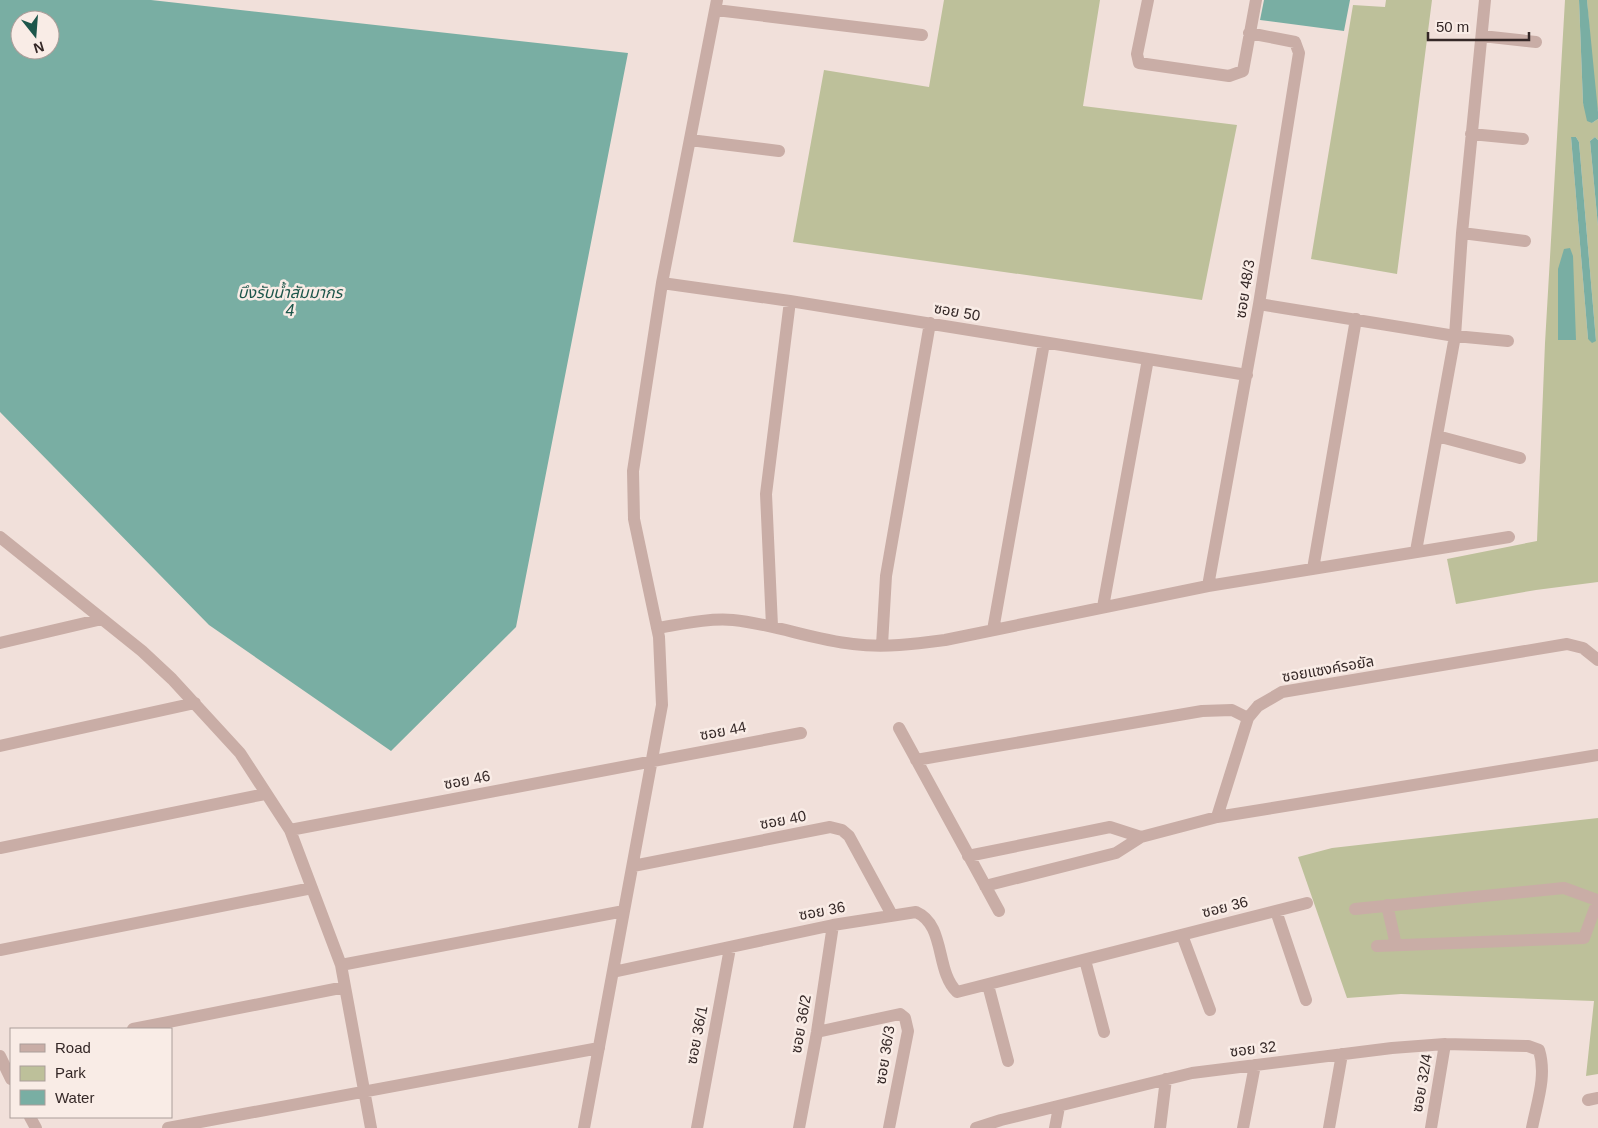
<svg xmlns="http://www.w3.org/2000/svg" width="1598" height="1128" font-family="Helvetica,'Noto Sans Thai',sans-serif">
  <style>
    .green { fill: #bdc09a; fill-rule: evenodd }
    .water { fill: #79aea3; fill-rule: evenodd }
    .lines { fill: none; stroke-linecap: round; stroke-linejoin: round }
    .minor { stroke: #c9ada6; stroke-width: 12 }
    .labels { text-anchor: middle; stroke-width: 5; stroke-linejoin: round; paint-order: stroke }
    .street-label { font-size: 15px; fill: #352827; stroke: #f9ece6 }
    .water-label { font-size: 16px; font-style: italic; fill: #1d564b; stroke: #f9ece6 }
  </style>
  <rect width="100%" height="100%" fill="#f1e0da"/>
  <path class="green" d="M944 0H1100L1083 106 1237 125 1202 300 793 242 824 70 929 87Z
    M1386 0H1432L1397 274 1311 259 1353 5 1385 7Z
    M1565 0H1579L1583 103 1592 123 1598 119V140L1595 137 1590 141 1598 226V582L1536 590 1456 604 1447 559 1537 541 1545 343ZM1571 137H1576L1579 142 1596 341 1588 339Z
    M1587 0H1598V112L1595 102Z
    M1598 818V1074L1586 1076 1594 1001 1401 994 1347 998 1298 857 1332 848Z"/>
  <path class="water" d="M0 0H151L628 53 516 627 391 751 209 625 0 412ZM20 20H50V50H20Z
    M1264 0H1350L1344 31 1260 20Z
    M1579 0H1587L1598 112V119L1592 123 1587 121 1583 103Z
    M1571 137H1576L1579 142 1596 341 1592 343 1588 339Z
    M1595 137 1598 140V226L1590 141Z
    M1570 248 1573 256 1576 340H1558V269L1564 249Z"/>
  <g class="lines">
    <path class="minor" d="M1148 0 1137 54 1139 63 1229 76 1243 71 1256 0
      M716 10 922 35
      M1482 36 1536 42
      M1471 134 1523 139
      M690 140 779 151
      M1462 233 1525 241
      M662 283 790 301 1247 375
      M1259 304 1455 336 1508 341
      M1437 436 1520 458
      M0 537 142 651 172 679 240 753 290 830 341 965 371 1128
      M1416 551 1455 336 1462 233 1485 0
      M1313 569 1356 319
      M1208 586 1259 304 1299 53 1295 42 1249 33
      M1103 607 1148 359
      M772 626 766 494 790 301
      M657 628C682 624 708 618 733 620 774 624 813 640 853 644 884 648 915 644 945 640L1208 586 1509 537
      M993 630 1044 343
      M0 643 102 619
      M882 645 886 576 930 323
      M899 728 999 911
      M0 746 195 703
      M916 760 1202 711 1232 710 1248 718
      M1217 817 1598 755
      M290 830 801 733
      M0 848 265 794
      M968 856 1110 827 1141 837
      M633 866 830 827 842 830 849 836 892 915
      M985 886 1116 853 1141 837 1217 817 1248 718 1258 706 1282 692 1567 644 1583 648 1598 660
      M1387 905 1396 945
      M1355 909 1564 888 1597 900
      M1276 911 1306 1000
      M1182 935 1210 1010
      M1377 946 1584 938 1598 900
      M0 950 312 888
      M1085 960 1104 1032
      M341 965 624 911
      M613 972 833 925 916 912C946 925 935 971 957 992L1307 903
      M988 985 1008 1061
      M133 1029 345 987
      M817 1032 900 1014 905 1018 908 1031 889 1128
      M0 1056 11 1079
      M1588 1100 1598 1098
      M30 1117 36 1128
      M168 1128 599 1048
      M584 1128 662 705 659 637 634 519 633 471 662 283 717 0
      M697 1128 730 948
      M799 1128 817 1032 833 925
      M976 1128 1001 1120 1192 1073 1392 1048 1445 1044 1528 1046 1539 1050C1547 1076 1537 1102 1532 1128
      M1055 1128 1059 1107
      M1160 1128 1166 1079
      M1243 1128 1255 1065
      M1329 1128 1342 1054
      M1431 1128 1445 1044"/>
  </g>
  <g class="labels">
    <g class="street-label">
      <text transform="translate(1245 289) rotate(-81)" y="5">ซอย 48/3</text>
      <text transform="translate(957 312) rotate(10)" y="5">ซอย 50</text>
      <text transform="translate(1328 669) rotate(-10)" y="5">ซอยแซงค์รอยัล</text>
      <text transform="translate(723 731) rotate(-11)" y="5">ซอย 44</text>
      <text transform="translate(467 780) rotate(-11)" y="5">ซอย 46</text>
      <text transform="translate(783 820) rotate(-11)" y="5">ซอย 40</text>
      <text transform="translate(1225 907) rotate(-14)" y="5">ซอย 36</text>
      <text transform="translate(822 911) rotate(-11)" y="5">ซอย 36</text>
      <text transform="translate(801 1024) rotate(-80)" y="5">ซอย 36/2</text>
      <text transform="translate(697 1035) rotate(-79)" y="5">ซอย 36/1</text>
      <text transform="translate(1253 1049) rotate(-7)" y="5">ซอย 32</text>
      <text transform="translate(885 1055) rotate(-81)" y="5">ซอย 36/3</text>
      <text transform="translate(1422 1083) rotate(-80)" y="5">ซอย 32/4</text>
    </g>
    <g class="water-label">
      <text x="290" y="298">บึงรับน้ำสัมมากร<tspan x="290" dy="18">4</tspan></text>
    </g>
  </g>
  <rect x="10" y="1028" width="162" height="90" fill="#f9ece6" stroke="#ab9e9a"/>
  <rect x="20" y="1044" width="25" height="8" fill="#c9ada6" stroke="#ab9e9a"/>
  <text x="55" y="1053" font-size="15" fill="#352827">Road</text>
  <rect x="20" y="1066" width="25" height="15" fill="#bdc09a" stroke="#ab9e9a"/>
  <text x="55" y="1078" font-size="15" fill="#352827">Park</text>
  <rect x="20" y="1090" width="25" height="15" fill="#79aea3" stroke="#ab9e9a"/>
  <text x="55" y="1103" font-size="15" fill="#352827">Water</text>
  <g transform="translate(35 35) rotate(163)"><circle r="24" fill="#f9ece6" stroke="#ab9e9a"/>
  <path d="M0-4L9 19L0 12L-9 19Z" fill="#1d564b"/>
  <text y="-8" font-size="14" font-weight="bold" text-anchor="middle" fill="#352827">N</text>
  </g>
  <path d="M1428 32v8h101v-8" fill="none" stroke="#352827" stroke-width="2.5"/>
  <text x="1436" y="32" font-size="15" fill="#352827" stroke="#f9ece6" stroke-width="4" paint-order="stroke">50 m</text>
</svg>
